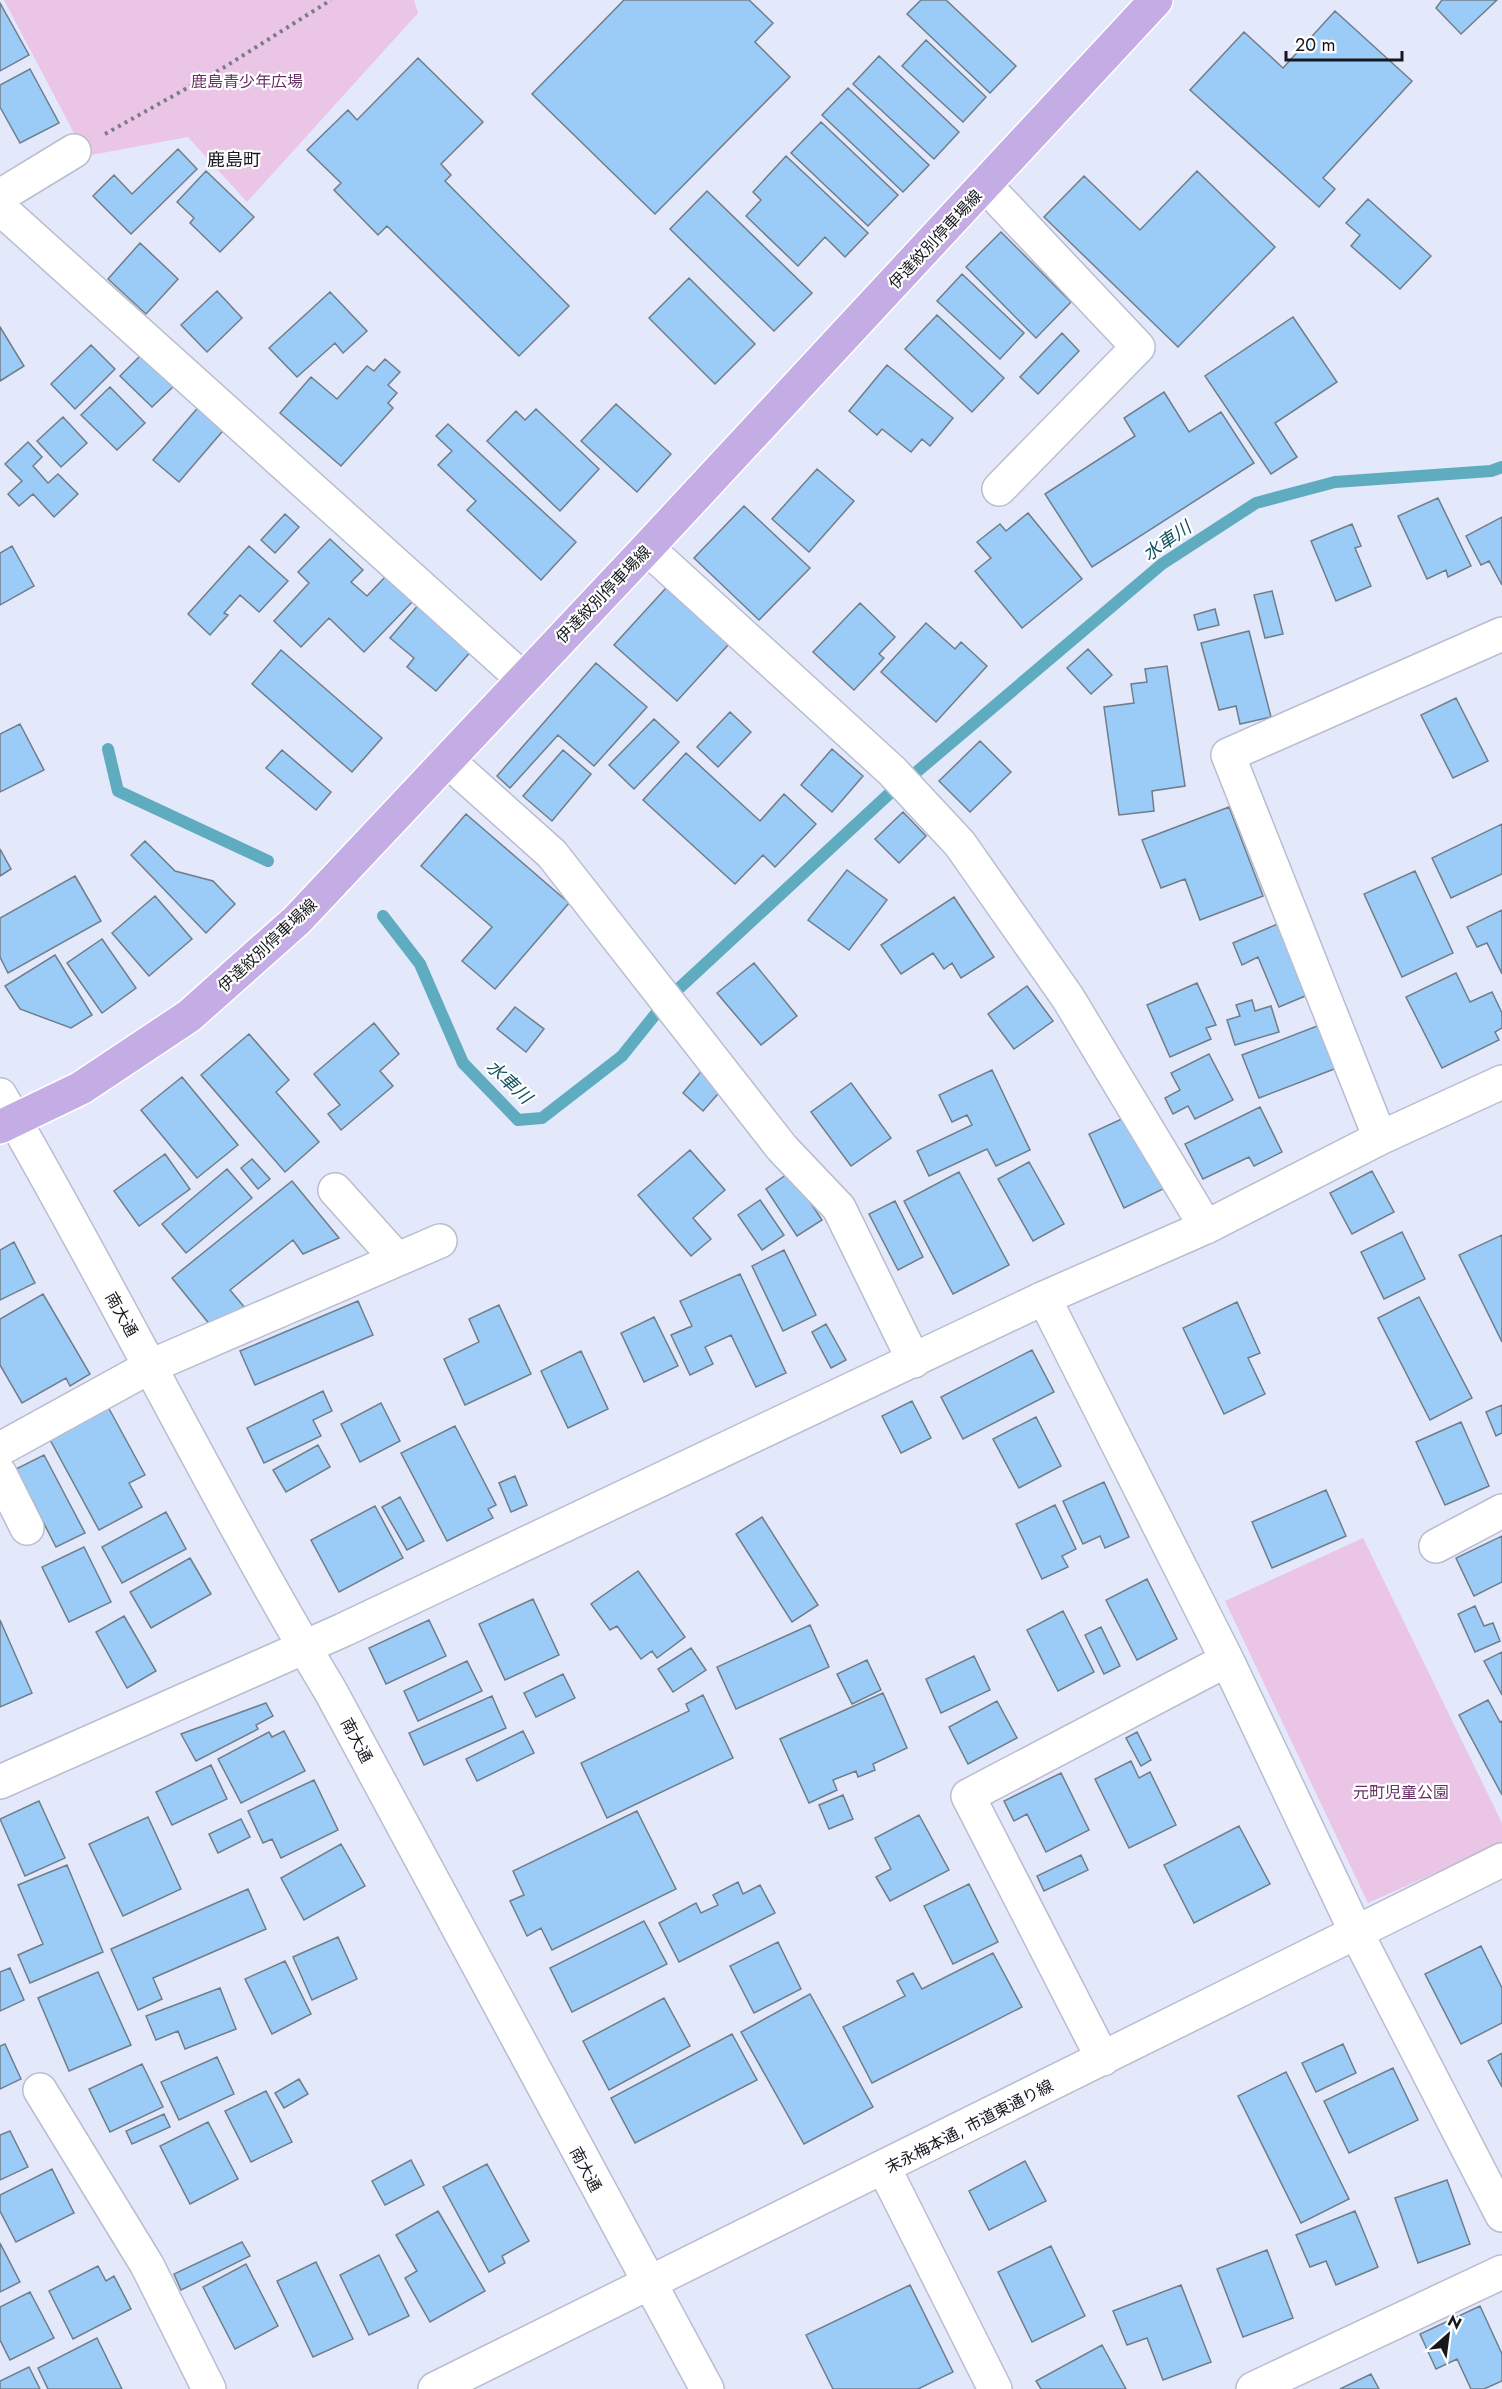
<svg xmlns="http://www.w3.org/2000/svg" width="1502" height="2389" font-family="Jost,'Noto Sans JP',sans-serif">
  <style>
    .green { fill: #ebc5e6 }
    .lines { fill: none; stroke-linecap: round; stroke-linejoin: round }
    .stream { stroke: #5fabbf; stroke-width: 12 }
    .building { fill: #9bccf8; stroke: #707d8a; stroke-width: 1.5 }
    .minor-casing { stroke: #b9bdcf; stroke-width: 36 }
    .major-casing { stroke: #fff; stroke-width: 36 }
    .path { stroke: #787c88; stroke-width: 4; stroke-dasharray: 3 4.5; stroke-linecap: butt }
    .minor { stroke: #fff; stroke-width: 33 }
    .major { stroke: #c4ace4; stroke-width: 33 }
    .labels { text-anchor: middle; stroke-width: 4.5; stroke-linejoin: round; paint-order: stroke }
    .park-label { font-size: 16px; fill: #6a3065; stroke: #fff }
    .street-label { font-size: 16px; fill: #16181e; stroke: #fff }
    .neighbourhood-label { font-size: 18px; fill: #16181e; stroke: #fff }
    .water-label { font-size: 18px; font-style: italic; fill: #0f5160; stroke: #fff }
  </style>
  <rect width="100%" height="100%" fill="#e3e8fa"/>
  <path class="green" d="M4 0H414L418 13 247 202 188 137 86 156Z
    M1363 1538 1502 1823V1843L1368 1903 1225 1601Z"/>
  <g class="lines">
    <path class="stream" d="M108 749 118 791 268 861
      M913 775 1162 564 1256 503 1335 482 1491 471 1502 467
      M383 916 420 964 463 1063 518 1120 542 1118 622 1056 658 1011
      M675 992 889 794"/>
  </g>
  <path class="building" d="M624 0H749L773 23 755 42 790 77 655 214 532 94Z
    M921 0H946L1016 66 990 93 907 14Z
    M1497 0 1461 34 1436 8 1442 0Z
    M0 3 29 55 0 71Z
    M1335 11 1412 81 1323 178 1335 189 1319 207 1190 90 1244 32 1283 68Z
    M926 40 986 97 963 122 902 66Z
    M879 56 959 132 934 159 853 84Z
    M418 58 483 122 441 164 451 175 445 181 569 306 519 356 387 226 378 235 334 190 341 183 307 150 348 110 357 120Z
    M30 69 59 123 20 143 0 107V85Z
    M848 88 929 165 903 192 822 115Z
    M821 122 898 195 868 226 791 153Z
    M178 149 197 169 131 234 93 196 114 175 132 194Z
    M786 156 868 233 845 257 825 237 798 266 746 216 761 200 753 192Z
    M206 171 254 217 220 252 190 223 194 218 177 202Z
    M1197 171 1275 247 1178 347 1044 217 1084 176 1140 230Z
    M707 191 812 293 774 331 670 229Z
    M1368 199 1431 256 1400 289 1351 246 1360 235 1346 223Z
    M1001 232 1071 302 1036 338 966 267Z
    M140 243 178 279 146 314 108 279Z
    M962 274 1024 333 1000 359 937 301Z
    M689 278 755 344 715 384 649 318Z
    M217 291 242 318 207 352 181 325Z
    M330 292 367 331 343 353 335 343 297 377 269 348Z
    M937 315 1004 378 972 412 905 349Z
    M1293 317 1337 382 1275 423 1297 457 1271 474 1205 376Z
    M0 327 24 366 0 381Z
    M1062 333 1079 351 1038 394 1020 377Z
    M91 345 115 369 75 409 51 384Z
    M144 352 176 384 152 407 120 376Z
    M385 359 400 372 388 385 397 393 388 403 393 408 341 466 280 413 311 377 337 399 367 366 374 371Z
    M887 365 953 418 930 446 922 439 911 452 882 429 877 435 849 411Z
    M110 387 145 423 117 450 81 415Z
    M1164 392 1189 432 1221 412 1254 463 1092 567 1045 494 1135 436 1124 418Z
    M201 404 227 426 179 482 153 460Z
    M616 404 671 454 637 492 581 441Z
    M536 409 599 469 560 511 487 441 516 411 525 420Z
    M63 417 87 443 61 467 37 441Z
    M448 424 576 542 541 580 467 510 476 501 438 465 452 451 436 436Z
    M28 442 42 457 33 466 48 483 58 474 78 494 54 517 33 494 19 506 8 494 22 481 5 464Z
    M817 469 854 501 809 552 772 519Z
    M1438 498 1471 566 1448 577 1446 570 1427 579 1398 516Z
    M744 506 810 568 759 620 694 558Z
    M1028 513 1082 579 1022 628 975 571 991 558 977 542 1000 524 1006 531Z
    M285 514 299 527 275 553 261 540Z
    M1502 517V585L1489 561 1481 565 1466 536Z
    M1352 524 1361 546 1355 548 1371 586 1336 601 1311 541Z
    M330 539 363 570 351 582 367 596 387 575 413 601 364 652 329 618 301 647 274 621 309 583 298 572Z
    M12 546 34 586 0 605V553Z
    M249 546 288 581 259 612 240 595 224 613 228 615 210 635 188 614Z
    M666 588 729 644 677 701 614 645Z
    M1272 591 1283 634 1265 638 1254 595Z
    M420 603 473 649 436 691 407 667 414 658 390 638Z
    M860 603 895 637 879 654 884 658 854 690 813 652Z
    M1215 609 1219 625 1198 630 1194 615Z
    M926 623 955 649 961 642 987 666 936 722 881 672Z
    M1249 631 1271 717 1240 724 1236 706 1219 710 1201 643Z
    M1088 649 1112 675 1091 694 1067 668Z
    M281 650 382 738 352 772 252 684Z
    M596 663 647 707 594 766 558 735 510 788 497 776Z
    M1167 666 1185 786 1152 791 1154 811 1119 815 1104 707 1134 703 1131 684 1147 682 1145 669Z
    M1456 698 1488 761 1453 778 1421 715Z
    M730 712 751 732 718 767 697 747Z
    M654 719 679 742 634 789 609 765Z
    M20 724 44 770 0 792V734Z
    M980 741 1011 772 970 812 939 781Z
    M832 749 863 776 832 812 801 785Z
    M282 750 331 792 316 810 266 768Z
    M563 750 591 774 552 821 523 796Z
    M686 753 760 821 784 794 816 824 775 867 763 855 735 884 643 800Z
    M1229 807 1263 896 1200 920 1185 879 1161 888 1142 840Z
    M903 812 926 836 899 863 875 839Z
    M466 814 569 903 495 989 462 961 492 927 421 866Z
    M1502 824V874L1451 898 1432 858Z
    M145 841 175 871 213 881 235 904 206 933 131 855Z
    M0 849 11 869 0 876Z
    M847 870 887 900 849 950 808 920Z
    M1415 871 1453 953 1402 977 1364 894Z
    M75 876 101 921 8 973 0 957V918Z
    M155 896 192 939 149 976 112 933Z
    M954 897 994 957 961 978 952 963 944 969 933 953 901 974 881 945Z
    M1502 910V974L1487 943 1477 947 1467 927Z
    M1280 923 1310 994 1279 1007 1258 957 1242 965 1233 943Z
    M102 939 136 988 102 1013 67 963Z
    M55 955 92 1015 71 1028 20 1009 5 986Z
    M754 963 797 1016 761 1045 717 993Z
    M1456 973 1470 1002 1492 992 1502 1013V1028L1495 1032 1499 1040 1442 1068 1406 997Z
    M1197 983 1216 1025 1206 1028 1211 1039 1170 1057 1147 1005Z
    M1027 986 1053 1021 1014 1049 988 1014Z
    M1252 1000 1255 1011 1271 1006 1279 1032 1235 1045 1227 1020 1240 1016 1236 1005Z
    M515 1007 544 1029 526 1052 497 1029Z
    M374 1023 399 1054 380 1071 393 1086 341 1130 328 1114 340 1105 314 1074Z
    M1325 1023 1342 1066 1259 1098 1242 1055Z
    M249 1034 289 1080 276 1092 319 1142 285 1172 201 1075Z
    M1209 1054 1233 1100 1195 1119 1188 1106 1173 1114 1165 1098 1180 1090 1171 1073Z
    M703 1069 724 1087 703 1111 683 1093Z
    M992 1070 1030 1150 996 1166 987 1149 929 1176 917 1151 972 1125 967 1115 952 1122 939 1095Z
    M182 1077 238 1145 197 1178 141 1110Z
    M851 1083 891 1138 851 1166 811 1112Z
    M1260 1107 1282 1152 1254 1166 1249 1157 1203 1179 1185 1144Z
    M1128 1116 1163 1189 1124 1208 1089 1134Z
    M690 1150 725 1190 693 1218 711 1239 691 1256 638 1195Z
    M165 1154 190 1189 139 1226 114 1191Z
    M252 1159 270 1179 258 1189 241 1168Z
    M1029 1162 1064 1224 1033 1241 998 1179Z
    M227 1169 252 1198 186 1253 162 1224Z
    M1372 1171 1394 1212 1352 1234 1330 1193Z
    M790 1172 822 1220 797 1236 766 1189Z
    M959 1172 1009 1265 953 1294 904 1201Z
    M292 1181 339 1238 303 1254 293 1240 230 1290 246 1309 211 1326 172 1278Z
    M760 1200 784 1235 762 1250 738 1215Z
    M895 1201 923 1257 898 1270 869 1214Z
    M1402 1232 1425 1279 1384 1299 1361 1252Z
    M1502 1235V1342L1459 1255Z
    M14 1242 35 1283 0 1300V1250Z
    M784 1250 816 1315 783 1331 752 1266Z
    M740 1274 786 1373 756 1387 731 1335 705 1347 713 1364 690 1375 671 1335 692 1326 680 1301Z
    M43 1294 90 1374 70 1386 66 1378 22 1403 0 1365V1319Z
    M1419 1297 1472 1398 1430 1420 1378 1318Z
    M358 1301 373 1335 255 1385 240 1351Z
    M1237 1302 1260 1353 1248 1358 1265 1394 1224 1414 1183 1328Z
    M499 1305 531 1374 465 1405 444 1359 479 1342 469 1319Z
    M654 1317 678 1366 644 1382 621 1333Z
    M826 1324 846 1360 831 1368 812 1332Z
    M1032 1350 1054 1392 963 1439 941 1397Z
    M581 1351 608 1409 568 1428 541 1371Z
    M323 1391 332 1411 313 1420 321 1436 264 1463 247 1428Z
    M912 1401 931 1438 901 1453 882 1416Z
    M381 1403 400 1441 360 1462 341 1424Z
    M107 1405 145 1475 129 1483 142 1507 99 1530 48 1436Z
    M1502 1405V1433L1496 1436 1486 1412Z
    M1036 1417 1061 1466 1019 1488 993 1439Z
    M1461 1422 1489 1486 1445 1505 1416 1442Z
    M455 1426 496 1505 488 1509 493 1518 447 1541 401 1453Z
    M318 1445 330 1467 286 1492 273 1470Z
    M44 1455 85 1533 56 1547 16 1469Z
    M515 1476 527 1505 511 1512 499 1483Z
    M1104 1482 1129 1537 1105 1548 1100 1536 1083 1544 1063 1501Z
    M1326 1490 1346 1536 1272 1568 1252 1522Z
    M400 1497 424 1541 407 1550 382 1507Z
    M1055 1505 1076 1549 1062 1556 1068 1567 1042 1579 1016 1524Z
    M375 1506 403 1558 339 1592 311 1540Z
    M166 1512 186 1549 122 1583 102 1547Z
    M762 1517 818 1605 792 1622 736 1534Z
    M1502 1536V1582L1474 1596 1456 1558Z
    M84 1547 111 1602 69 1622 42 1567Z
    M190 1558 211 1594 151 1628 130 1592Z
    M638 1571 685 1637 657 1658 652 1651 641 1659 617 1626 610 1630 591 1604Z
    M1147 1579 1177 1639 1137 1660 1106 1600Z
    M533 1599 559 1655 505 1680 479 1624Z
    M1475 1606 1484 1626 1493 1623 1500 1641 1475 1652 1458 1614Z
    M1063 1611 1094 1672 1058 1691 1027 1630Z
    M124 1616 156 1671 127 1688 96 1632Z
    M0 1620 32 1693 0 1707Z
    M429 1620 446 1656 386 1684 369 1648Z
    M810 1625 829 1667 736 1709 717 1667Z
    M1101 1627 1120 1666 1104 1674 1085 1635Z
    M691 1648 706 1670 673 1692 658 1669Z
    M1502 1652V1695L1484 1661Z
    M974 1656 990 1690 941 1713 926 1679Z
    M867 1660 881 1690 852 1704 837 1674Z
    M467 1661 482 1691 418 1721 404 1691Z
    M563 1674 575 1698 536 1717 524 1693Z
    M883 1693 907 1748 873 1764 875 1770 858 1777 856 1771 833 1780 837 1790 809 1803 780 1739Z
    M703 1695 733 1758 607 1818 581 1763 689 1711 686 1704Z
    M492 1696 506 1728 424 1765 409 1733Z
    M1488 1700 1500 1722 1502 1721V1795L1459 1715Z
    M997 1701 1017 1738 968 1764 949 1727Z
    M266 1703 273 1716 256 1725 258 1729 196 1761 181 1734Z
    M284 1731 305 1771 241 1803 218 1759 269 1732 272 1737Z
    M523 1731 534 1753 477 1781 466 1759Z
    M1137 1732 1151 1760 1141 1766 1126 1738Z
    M1131 1761 1139 1778 1150 1772 1176 1825 1129 1848 1095 1779Z
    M211 1765 227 1799 172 1825 156 1792Z
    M1061 1773 1089 1830 1046 1852 1027 1814 1014 1821 1004 1801Z
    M314 1780 338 1830 281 1858 272 1839 263 1843 248 1811Z
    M843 1795 853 1819 829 1829 819 1805Z
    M39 1801 65 1858 25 1876 0 1819Z
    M637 1811 676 1889 552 1950 541 1928 527 1936 510 1901 524 1895 513 1871Z
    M919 1815 949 1870 890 1901 876 1877 891 1869 875 1838Z
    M148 1817 181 1889 123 1916 89 1844Z
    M241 1819 250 1837 218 1853 209 1834Z
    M1239 1826 1270 1884 1194 1923 1164 1865Z
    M341 1844 365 1886 304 1920 281 1878Z
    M1081 1855 1088 1870 1044 1891 1037 1876Z
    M67 1865 103 1952 30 1983 18 1955 43 1944 18 1885Z
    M738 1882 743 1894 760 1885 775 1913 679 1962 659 1923 696 1903 701 1913 718 1905 713 1895Z
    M969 1884 998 1942 953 1964 924 1906Z
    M248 1889 266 1929 153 1978 162 1999 138 2010 111 1949Z
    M644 1921 667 1964 572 2012 550 1968Z
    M338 1937 357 1979 312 2000 293 1957Z
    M778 1942 801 1989 754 2013 730 1966Z
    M1481 1946 1502 1988V2023L1461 2044 1425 1974Z
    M993 1953 1022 2007 872 2083 843 2027 905 1996 897 1981 913 1973 922 1989Z
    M285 1961 311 2014 272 2034 245 1979Z
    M10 1968 24 2000 0 2011V1972Z
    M98 1972 131 2045 69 2071 38 1998Z
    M220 1988 236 2029 185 2049 178 2031 156 2040 146 2016Z
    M810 1994 873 2107 804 2144 741 2032Z
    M664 1998 690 2046 609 2090 583 2041Z
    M732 2034 757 2080 635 2143 611 2098Z
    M5 2044 21 2079 0 2089V2046Z
    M1343 2044 1356 2073 1316 2092 1302 2063Z
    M1502 2053V2087L1488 2061Z
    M217 2057 234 2094 179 2120 161 2082Z
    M142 2064 163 2107 110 2132 89 2089Z
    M1393 2068 1418 2120 1349 2153 1324 2101Z
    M1286 2072 1349 2199 1301 2223 1238 2096Z
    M299 2079 308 2094 284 2108 275 2093Z
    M266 2091 292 2142 251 2162 225 2111Z
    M164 2114 170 2127 132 2144 126 2131Z
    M208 2122 238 2179 190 2204 160 2146Z
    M10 2131 28 2167 0 2180V2135Z
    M411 2160 424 2185 385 2205 372 2181Z
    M1025 2161 1046 2201 989 2230 969 2191Z
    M487 2164 529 2241 502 2256 505 2263 489 2272 443 2187Z
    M52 2169 74 2213 16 2242 0 2211V2195Z
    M1447 2180 1470 2244 1418 2263 1395 2198Z
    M438 2211 485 2291 430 2322 405 2278 417 2271 396 2235Z
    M1355 2211 1378 2267 1336 2285 1326 2261 1310 2267 1296 2235Z
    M242 2242 250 2256 181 2290 174 2274Z
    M0 2243 20 2282 0 2292Z
    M1051 2246 1085 2316 1032 2342 998 2272Z
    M1267 2250 1293 2318 1243 2337 1217 2269Z
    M379 2255 409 2316 369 2335 340 2275Z
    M316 2262 353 2339 313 2357 277 2281Z
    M246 2264 278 2326 235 2349 203 2287Z
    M98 2266 106 2281 114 2276 131 2309 73 2339 49 2291Z
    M910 2285 953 2372 918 2389H833L806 2335Z
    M1181 2285 1211 2362 1163 2380 1147 2338 1127 2345 1113 2311Z
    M30 2292 54 2338 10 2360 0 2340V2307Z
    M1480 2306 1502 2354V2381L1484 2389H1471L1457 2359 1436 2369 1420 2334Z
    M97 2338 122 2389H48L38 2368Z
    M1102 2345 1126 2389H1041L1036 2381Z
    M29 2367 40 2389H0V2381Z
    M1371 2374 1379 2389H1340Z"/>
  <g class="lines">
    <g class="minor-casing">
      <path id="minor" d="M985 185 1138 347 999 489
        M0 196 74 151
        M0 208 522 678
        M647 548 892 771 960 844 1068 998 1206 1227
        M447 760 552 854 782 1148 839 1208 914 1361
        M0 1095C115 1292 214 1497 331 1692L707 2389
        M1380 1138 1228 755 1502 634
        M335 1190 397 1259
        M1044 1298 1227 1660 1356 1932 1502 2215
        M0 1449 151 1366 440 1241
        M0 1474 27 1528
        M1436 1546 1502 1511
        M0 1782 343 1630 1044 1298 1206 1227 1380 1138 1502 1082
        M1103 2059 968 1796 1227 1660
        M40 2090 147 2265 209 2389
        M884 2168 995 2389
        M435 2389 1502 1860
        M1253 2389 1502 2272"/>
    </g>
    <g class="major-casing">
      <path id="major" d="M0 1127 81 1088 189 1016 297 920 647 548 1156 0"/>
    </g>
    <path class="path" d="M105 134 223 68 331 0"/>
    <use href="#minor" class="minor"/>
    <use href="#major" class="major"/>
  </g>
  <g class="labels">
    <g class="park-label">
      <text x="247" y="87">鹿島青少年広場</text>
      <text x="1401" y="1798">元町児童公園</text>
    </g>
    <g class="street-label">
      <text transform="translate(935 239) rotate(-47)" y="6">伊達紋別停車場線</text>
      <text transform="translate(603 594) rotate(-46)" y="6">伊達紋別停車場線</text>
      <text transform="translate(267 945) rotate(-43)" y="6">伊達紋別停車場線</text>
      <text transform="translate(122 1314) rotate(61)" y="6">南大通</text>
      <text transform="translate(357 1740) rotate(62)" y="6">南大通</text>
      <text transform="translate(969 2126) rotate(-27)" y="6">末永梅本通, 市道東通り線</text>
      <text transform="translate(586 2169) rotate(62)" y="6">南大通</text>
    </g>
    <g class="neighbourhood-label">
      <text x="234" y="166">鹿島町</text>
    </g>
    <g class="water-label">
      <text transform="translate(1167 541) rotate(-35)" y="6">水車川</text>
      <text transform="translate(509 1082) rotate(43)" y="6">水車川</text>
    </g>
  </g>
  <g transform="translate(1448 2335) rotate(28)" stroke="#ffffff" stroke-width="4.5" paint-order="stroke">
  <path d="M0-4.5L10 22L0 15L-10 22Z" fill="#16181e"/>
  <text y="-9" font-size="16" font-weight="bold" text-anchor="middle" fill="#16181e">N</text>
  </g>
  <path d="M1286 51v9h116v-9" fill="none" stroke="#16181e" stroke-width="3"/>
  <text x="1295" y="51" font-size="18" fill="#16181e" stroke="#ffffff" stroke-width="4.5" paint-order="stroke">20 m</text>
</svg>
